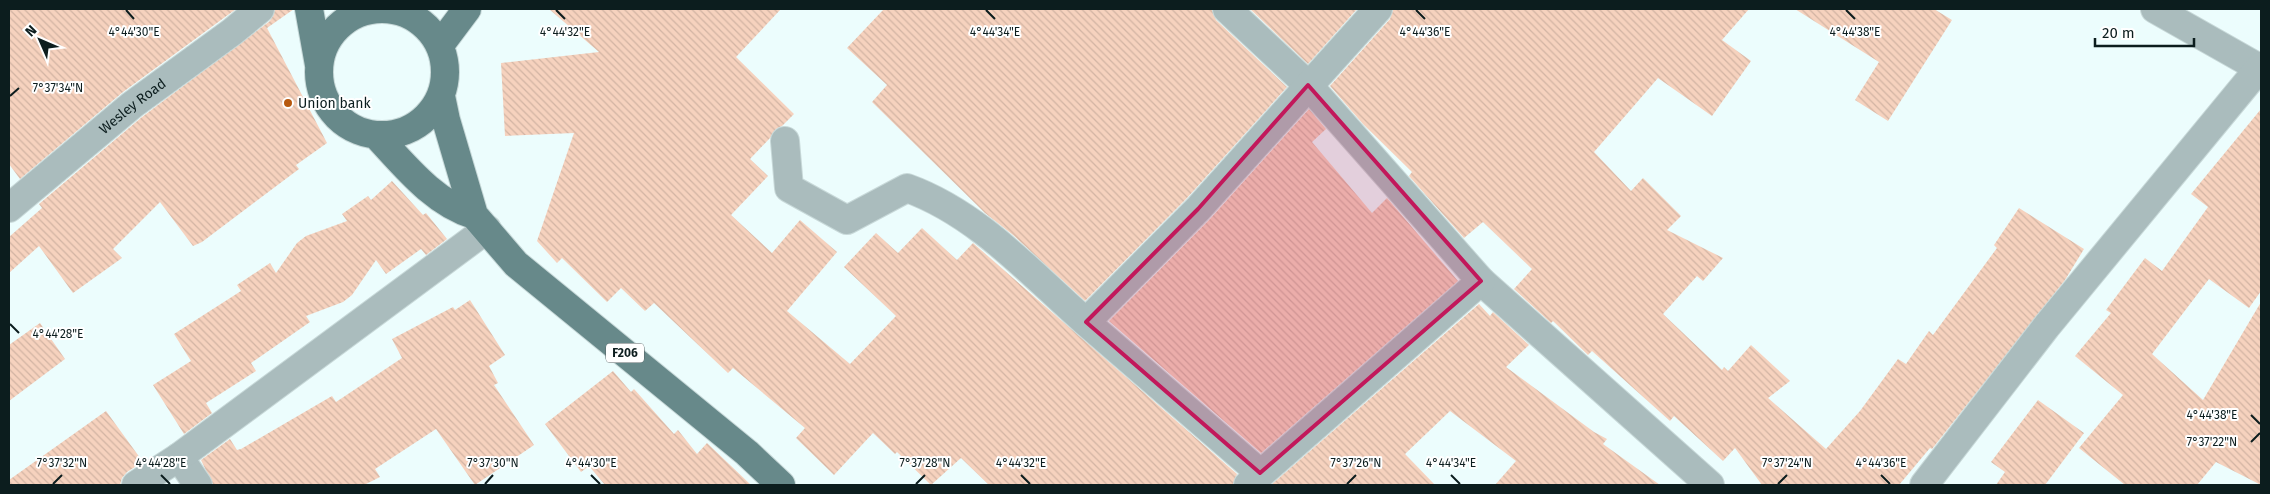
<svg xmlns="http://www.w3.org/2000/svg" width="2270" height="494" font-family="'Fira Sans',sans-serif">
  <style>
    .building { fill: url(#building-back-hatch) }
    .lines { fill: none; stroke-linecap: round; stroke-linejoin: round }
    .minor-casing { stroke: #c8d9d9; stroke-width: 30 }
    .major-casing { stroke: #c8d9d9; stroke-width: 30 }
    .minor { stroke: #aabcbd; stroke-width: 28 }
    .major { stroke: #67898a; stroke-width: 28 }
    .marked { fill: #c2185b; fill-opacity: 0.2; stroke: #c2185b; stroke-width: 4; stroke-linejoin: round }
    .ticks { fill: none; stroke: #0c1d1e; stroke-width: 2 }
    .poi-dot { fill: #b7580e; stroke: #fff; stroke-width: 2 }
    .labels { text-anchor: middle; stroke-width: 4; stroke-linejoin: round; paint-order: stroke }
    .shield { fill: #fff; stroke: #556162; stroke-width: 1 }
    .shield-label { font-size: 12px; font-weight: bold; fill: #0c1d1e }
    .poi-label { font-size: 14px; fill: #0c1d1e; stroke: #fff; text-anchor: start }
    .street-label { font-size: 14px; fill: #0c1d1e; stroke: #fff }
    .ticks-label { font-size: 12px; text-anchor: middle; fill: #0c1d1e; stroke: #fff; stroke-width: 4; stroke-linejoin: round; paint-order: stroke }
  </style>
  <defs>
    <pattern id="building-back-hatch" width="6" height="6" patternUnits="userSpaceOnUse" patternTransform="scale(1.25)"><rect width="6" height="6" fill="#f6d2be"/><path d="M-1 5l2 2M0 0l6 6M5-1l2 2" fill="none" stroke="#d2b4a3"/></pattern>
  </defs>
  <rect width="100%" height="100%" fill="#ecfdfd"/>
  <path class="building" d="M9 9H236L123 92 20 179 9 164Z
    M275 9H294L267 28 327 143 296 165 299 169 202 242 193 246 160 202 113 249 122 258 73 293 39 246 9 273V237L42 208 39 204 142 117 270 21Z
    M549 9H781L736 57 794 114 782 126 776 129 770 138 750 159 768 176 731 215 772 253 800 220 837 252 787 311 850 364 896 316 844 267 876 233 898 253 922 228 957 260 973 243 1237 474 1233 485H989L961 458 931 485 897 452 895 454 873 433 834 475 796 438 805 428 733 368 728 373 654 303 645 311 621 288 607 302 562 258 557 263 537 241 574 133 505 136 501 63 599 52Z
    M884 9H1212L1216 20 1287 87 1187 198 1085 301 1013 235 985 213 872 102 887 85 847 48Z
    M1250 9H1357L1308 64Z
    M1393 9H1749L1722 40 1751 61 1712 116 1658 78 1594 152 1631 191 1643 178 1681 216 1667 230 1723 258 1703 281 1697 276 1663 314 1722 370 1724 367 1728 371 1751 345 1790 381 1768 398 1826 449 1860 411 1898 359 1906 364 1929 331 1933 335 1997 248 1994 245 2019 208 2084 249 2065 280 1932 449 1930 448 1899 485H1762L1735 448 1723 461 1674 416 1670 421 1592 351 1588 355 1553 321 1551 323 1514 289 1532 269 1483 222 1464 238 1409 176 1412 172 1363 124 1330 86 1390 19Z
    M1795 9H1934L1952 20 1888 121 1855 100 1879 62Z
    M1309 109 1326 129 1312 142 1372 213 1387 198 1458 281 1261 453 1109 321 1210 219Z
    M2261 109V291L2249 308 2209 279 2152 354 2203 400 2261 302V485L2216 462 2197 485H2125L2079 448 2123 395 2075 356 2111 313 2106 310 2145 258 2162 271 2208 207 2191 194Z
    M392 181 423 215 426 213 447 239 426 255 421 249 386 274 376 260 352 295 343 302 306 316 310 322 251 363 256 371 206 403 212 413 184 434 153 385 191 361 174 334 241 291 237 285 270 263 276 273 297 243 306 236 347 221 342 214 368 196 371 200Z
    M470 300 505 355 489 366 498 383 494 385 534 445 475 485 436 429 375 469 380 477 364 485H213L201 460 230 439 237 450 241 449 332 396 336 402 402 358 392 339 453 307 455 310Z
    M1479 304 1490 316 1493 312 1529 345 1506 367 1594 432 1607 439 1603 444 1660 485H1495L1516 461 1450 411 1405 454 1435 485H1271Z
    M40 323 65 359 9 401V345Z
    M613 371 631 392 634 389 674 434 678 430 697 454 707 443 751 485H605L589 466 581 472 545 424Z
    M2038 400 2084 433 2045 485H1996L2005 472 1991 462Z
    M106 411 143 462 127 472 122 478 120 485H9V480Z"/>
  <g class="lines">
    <g class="minor-casing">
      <g id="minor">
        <path d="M1227 9 1308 85 1481 281 1710 485"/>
        <path d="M2155 9 2261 69"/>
        <path d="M785 141 789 188 847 220 907 188C979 214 1031 274 1088 324 1145 374 1203 423 1260 473"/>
        <path id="s1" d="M9 208 132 105 232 32 260 9"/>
        <path d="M1086 322 1198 209 1378 9"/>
        <path d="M179 457 198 485"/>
        <path d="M136 485 179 457 487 229"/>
        <path d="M1248 485 1481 281"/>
        <path d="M1924 485 2046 327 2261 66"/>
      </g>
    </g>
    <g class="major-casing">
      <path id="major" d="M319 72a63 63 0 1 1 126 0a63 63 0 1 1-126 0Z
        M309 9 319 65
        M440 45 467 9
        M441 96 446 120 474 215 516 264 747 453 781 485
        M377 136C405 166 434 203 474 215"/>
    </g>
    <use href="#minor" class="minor"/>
    <use href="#major" class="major"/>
  </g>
  <path class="marked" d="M1308 85 1481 281 1260 473 1086 322 1198 209Z"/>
  <path class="ticks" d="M126 10 134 19M556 10 565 19M986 10 995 19M1416 10 1425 19M1846 10 1855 19M10 96 19 88M10 324 19 333M2251 415 2260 424M2251 442 2260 433M161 475 170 484M591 475 600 484M1021 475 1030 484M1451 475 1460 484M1881 475 1890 484M53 484 62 475M485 484 493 475M916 484 925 475M1347 484 1356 475M1778 484 1787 475"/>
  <circle class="poi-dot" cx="288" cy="103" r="5"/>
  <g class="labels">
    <rect class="shield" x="606" y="343.5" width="38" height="19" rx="4"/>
    <g class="shield-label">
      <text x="625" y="357">F206</text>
    </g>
    <g class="poi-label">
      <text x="298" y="108">Union bank</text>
    </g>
    <g class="street-label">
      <text dy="5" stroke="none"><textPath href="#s1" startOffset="160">Wesley Road</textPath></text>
    </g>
  </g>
  <g class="ticks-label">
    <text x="1425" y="36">4°44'36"E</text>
    <text x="134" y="36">4°44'30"E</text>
    <text x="565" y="36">4°44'32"E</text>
    <text x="995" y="36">4°44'34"E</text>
    <text x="1855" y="36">4°44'38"E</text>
    <text x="58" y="92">7°37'34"N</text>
    <text x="58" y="338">4°44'28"E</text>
    <text x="2212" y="419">4°44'38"E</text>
    <text x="2212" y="446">7°37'22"N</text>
    <text x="62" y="467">7°37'32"N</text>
    <text x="161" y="467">4°44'28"E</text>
    <text x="493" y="467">7°37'30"N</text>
    <text x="591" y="467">4°44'30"E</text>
    <text x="925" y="467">7°37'28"N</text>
    <text x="1021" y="467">4°44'32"E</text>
    <text x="1356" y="467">7°37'26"N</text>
    <text x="1451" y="467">4°44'34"E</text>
    <text x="1787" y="467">7°37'24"N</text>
    <text x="1881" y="467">4°44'36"E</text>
  </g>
  <rect width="2270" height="494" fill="none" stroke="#0c1d1e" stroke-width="20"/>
  <g transform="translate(40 40) rotate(315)" stroke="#ffffff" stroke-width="4" paint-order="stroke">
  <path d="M0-4L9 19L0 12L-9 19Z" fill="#0c1d1e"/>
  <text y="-8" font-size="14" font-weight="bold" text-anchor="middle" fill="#0c1d1e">N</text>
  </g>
  <path d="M2095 38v8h99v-8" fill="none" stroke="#0c1d1e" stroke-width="2.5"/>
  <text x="2102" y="38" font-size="15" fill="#0c1d1e" stroke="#ffffff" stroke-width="4" paint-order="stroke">20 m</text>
</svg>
